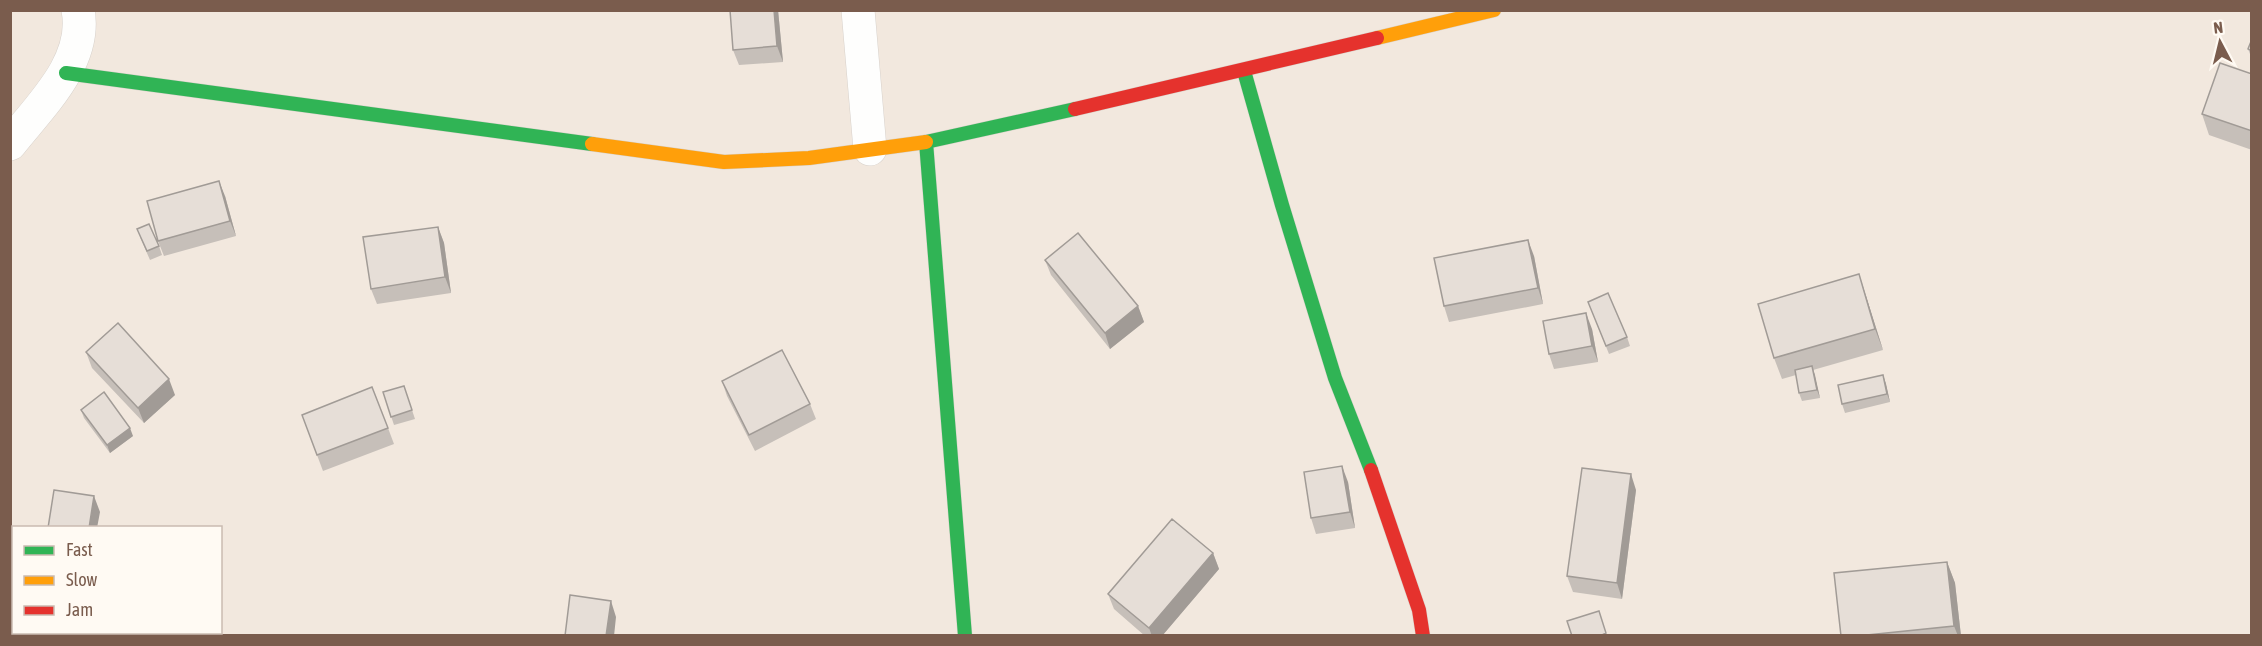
<svg xmlns="http://www.w3.org/2000/svg" width="2262" height="646" font-family="'Asap Condensed',sans-serif">
  <style>
    .residential { fill: #f2e8de; fill-rule: evenodd }
    .lines { fill: none; stroke-linecap: round; stroke-linejoin: round }
    .street-casing { stroke: #d7d1cb; stroke-width: 34 }
    .fast-casing { stroke: #d9d2cb; stroke-width: 15 }
    .slow-casing { stroke: #d9d2cb; stroke-width: 15 }
    .jam-casing { stroke: #d9d2cb; stroke-width: 15 }
    .street { stroke: #fefefd; stroke-width: 33 }
    .fast { stroke: #30b455; stroke-width: 14 }
    .slow { stroke: #ff9f0a; stroke-width: 14 }
    .jam { stroke: #e5322d; stroke-width: 14 }
    .wall { fill: #c6bfb9 }
    .shaded-wall { fill: #a19b96 }
    .building { fill: #e6ded7; stroke: #a19b96; stroke-width: 1.5 }
  </style>
  <rect width="100%" height="100%" fill="#f9f5f0"/>
  <path class="residential" d="M10 11H2251V635H11ZM14 528H220V632H14Z"/>
  <g class="lines">
    <g class="street-casing">
      <path id="street" d="M858 10 870 149
        M10 144C39 107 88 62 78 10"/>
    </g>
    <g class="fast-casing">
      <path id="fast" d="M1244 71 1282 205 1335 378 1371 470
        M66 73 592 144
        M965 636 926 142 1075 109"/>
    </g>
    <g class="slow-casing">
      <path id="slow" d="M1377 38 1494 10
        M592 144 724 162 809 158 926 142"/>
    </g>
    <g class="jam-casing">
      <path id="jam" d="M1075 109 1377 38
        M1371 470 1419 610 1423 636"/>
    </g>
    <use href="#street" class="street"/>
    <use href="#fast" class="fast"/>
    <use href="#slow" class="slow"/>
    <use href="#jam" class="jam"/>
  </g>
  <path class="wall" d="M778 10 783 62 739 65 733 50Z
    M2252 39V59L2248 49Z
    M2252 74V150L2209 135 2202 114Z
    M225 196 236 236 164 256 158 241Z
    M438 227 444 243 451 293 377 304 371 289Z
    M140 237 159 246 162 255 150 260Z
    M1534 256 1543 304 1449 322 1444 306Z
    M1045 260 1138 306 1144 322 1110 349 1051 275Z
    M1866 296 1883 350 1813 370 1820 398 1802 401 1799 393 1796 375 1782 379 1774 358Z
    M1588 302 1627 337 1630 346 1609 354Z
    M1592 329 1598 362 1554 369 1549 354Z
    M86 352 175 395 144 423 92 368Z
    M1883 375 1886 384 1890 402 1845 413 1842 404Z
    M722 381 810 404 816 419 755 451 727 396Z
    M404 386 415 419 394 425 383 392Z
    M81 410 133 436 110 453 84 418Z
    M302 415 388 428 394 444 323 471Z
    M1348 482 1355 528 1316 534 1311 518Z
    M1636 490 1622 599 1573 592 1567 576Z
    M1213 553 1219 569 1162 636H1145L1114 609 1108 594Z
    M1947 562 1955 583 1961 636H1841Z"/>
  <path class="shaded-wall" d="M774 10H778L783 62 777 46Z
    M219 181 225 196 236 236 230 221Z
    M438 227 444 243 451 293 445 277Z
    M1528 240 1534 256 1543 304 1538 288Z
    M1859 274 1866 296 1883 350 1875 329Z
    M1138 306 1144 322 1110 349 1105 333Z
    M1586 313 1592 329 1598 362 1592 346Z
    M1812 366 1815 375 1820 398 1817 390Z
    M1883 375 1886 384 1890 402 1887 394Z
    M169 379 175 395 144 423 138 408Z
    M130 428 133 436 110 453 107 445Z
    M1342 466 1348 482 1355 528 1350 512Z
    M1631 474 1636 490 1622 599 1617 583Z
    M94 496 100 512 97 528H89Z
    M1213 553 1219 569 1162 636H1152L1149 628Z
    M1947 562 1955 583 1961 636H1958L1954 626Z
    M611 601 616 617 614 636H606Z"/>
  <path class="building" d="M730 10H774L777 46 733 50Z
    M2252 39V51L2248 49Z
    M2220 63 2252 74V131L2202 114Z
    M219 181 230 221 158 241 147 201Z
    M149 224 159 246 147 251 137 229Z
    M438 227 445 277 371 289 363 237Z
    M1078 233 1138 306 1105 333 1045 260Z
    M1528 240 1538 288 1444 306 1434 258Z
    M1859 274 1875 329 1774 358 1758 304Z
    M1608 293 1627 337 1606 346 1588 302Z
    M1586 313 1592 346 1549 354 1543 321Z
    M118 323 169 379 138 408 86 352Z
    M782 350 810 404 749 435 722 381Z
    M1812 366 1817 390 1799 393 1795 370Z
    M1883 375 1887 394 1842 404 1838 385Z
    M404 386 412 410 391 417 383 392Z
    M372 387 388 428 317 455 302 415Z
    M104 392 130 428 107 445 81 410Z
    M1342 466 1350 512 1311 518 1304 472Z
    M1582 468 1631 474 1617 583 1567 576Z
    M54 490 94 496 89 528H48Z
    M1172 519 1213 553 1149 628 1108 594Z
    M1947 562 1954 626 1857 636H1841L1834 573Z
    M570 595 611 601 606 636H565Z
    M1599 611 1606 633 1600 636H1572L1567 621Z"/>
  <rect width="2262" height="646" fill="none" stroke="#7a5c4d" stroke-width="24"/>
  <rect x="12" y="526" width="210" height="108" fill="#fffaf3" stroke="#cabbb1" stroke-width="1.5"/>
  <rect x="24" y="546" width="30" height="9" fill="#30b455" stroke="#cabbb1" stroke-width="1.5"/>
  <text x="66" y="556" font-size="18" fill="#7a5c4d">Fast</text>
  <rect x="24" y="576" width="30" height="9" fill="#ff9f0a" stroke="#cabbb1" stroke-width="1.5"/>
  <text x="66" y="586" font-size="18" fill="#7a5c4d">Slow</text>
  <rect x="24" y="606" width="30" height="9" fill="#e5322d" stroke="#cabbb1" stroke-width="1.5"/>
  <text x="66" y="616" font-size="18" fill="#7a5c4d">Jam</text>
  <g transform="translate(2220 42) rotate(353)" stroke="#fffaf3" stroke-width="4.5" paint-order="stroke">
  <path d="M0-4.5L10 22L0 15L-10 22Z" fill="#7a5c4d"/>
  <text y="-9" font-size="16" font-weight="bold" text-anchor="middle" fill="#7a5c4d">N</text>
  </g>
</svg>
